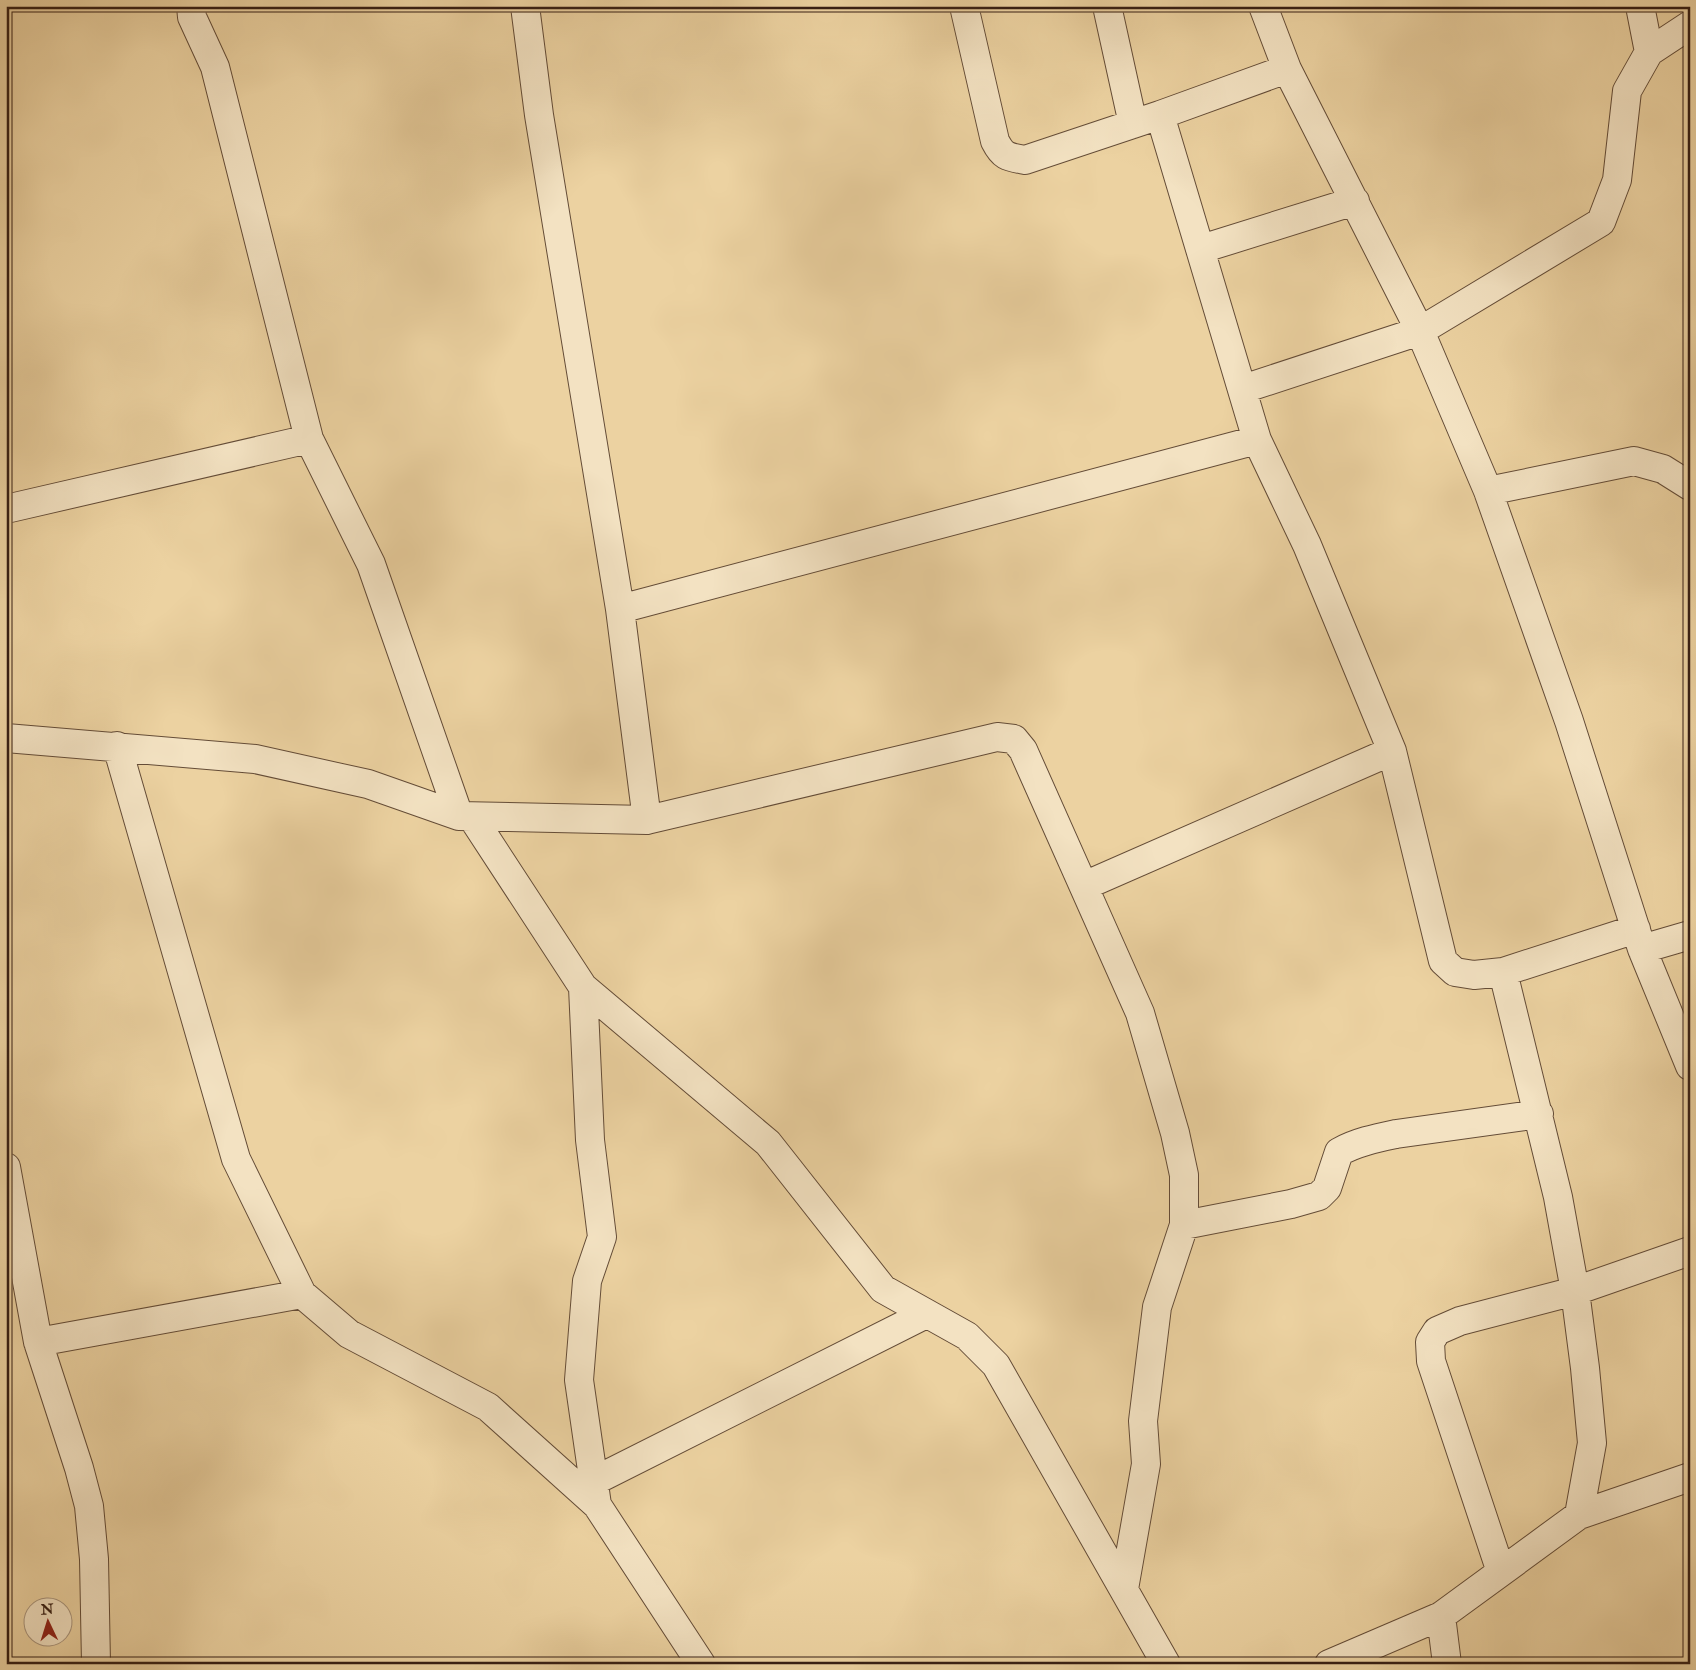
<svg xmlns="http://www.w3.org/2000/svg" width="1696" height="1670" font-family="'IM FELL Double Pica',serif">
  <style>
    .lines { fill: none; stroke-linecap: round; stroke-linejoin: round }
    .minor-casing { stroke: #644c37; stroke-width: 30 }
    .minor { stroke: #f3e2c2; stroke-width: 28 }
  </style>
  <rect width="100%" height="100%" fill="#ecd2a1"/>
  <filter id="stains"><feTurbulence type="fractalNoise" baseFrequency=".004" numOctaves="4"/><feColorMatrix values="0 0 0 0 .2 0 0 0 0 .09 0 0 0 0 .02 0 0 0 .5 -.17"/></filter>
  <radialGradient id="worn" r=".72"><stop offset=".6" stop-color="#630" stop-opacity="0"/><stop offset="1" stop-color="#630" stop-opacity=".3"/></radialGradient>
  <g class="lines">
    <g class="minor-casing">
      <path id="minor" d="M191 6 192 17 215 67 309 439 371 564 459 816
        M525 6 539 115 620 609 647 820
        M964 6 995 141C1003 157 1008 157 1025 160L1160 115 1287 69
        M1107 6 1133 124
        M1263 6 1287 69 1420 331 1488 491 1569 721 1642 949 1690 1066
        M1640 6 1649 52
        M1160 115 1257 440 1307 545 1392 751 1443 961 1455 972 1474 975 1503 972 1636 929
        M1201 249 1355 201
        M1243 389 1420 331 1601 222 1617 180 1627 91 1649 52 1690 25
        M1488 491 1634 461 1663 469 1690 486
        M6 509 309 439
        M620 609 1257 440
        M6 738 255 759 368 784 459 816 647 820 997 737 1014 739 1023 750 1140 1013 1175 1133 1184 1175V1225L1157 1307 1143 1421 1146 1464 1124 1589
        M117 746 236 1159 302 1294 349 1334 488 1407 597 1505 701 1664
        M472 817 583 987 768 1143 883 1289 967 1336 996 1365 1166 1664
        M1084 886 1392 751
        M1642 949 1690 935
        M1503 972 1558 1197 1575 1291 1585 1368 1592 1443 1579 1515
        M583 987 590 1140 602 1237 587 1281 579 1380 597 1505
        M6 1167 38 1342 79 1468 89 1506 94 1559 96 1664
        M1184 1225 1291 1204 1319 1196 1327 1188 1339 1152C1357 1142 1377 1138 1396 1134L1539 1114
        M38 1342 302 1294
        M594 1481 926 1314
        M1501 1572 1431 1361 1430 1342 1437 1331 1460 1321 1575 1291 1690 1251
        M1441 1616 1447 1664
        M1329 1664 1441 1616 1579 1515 1690 1477"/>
    </g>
    <use href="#minor" class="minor"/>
  </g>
  <rect width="1696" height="1670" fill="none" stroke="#ecd2a1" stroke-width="25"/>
  <rect x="8" y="8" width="1681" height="1655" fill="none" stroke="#371f14" stroke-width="2.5"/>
  <rect x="12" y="12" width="1671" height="1645" fill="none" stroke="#371f14"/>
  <g transform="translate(48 1622) rotate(356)"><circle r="24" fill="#f3e2c2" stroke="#a8947c"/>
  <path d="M0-4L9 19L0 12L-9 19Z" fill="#8f2418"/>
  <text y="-8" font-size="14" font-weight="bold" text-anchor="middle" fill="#371f14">N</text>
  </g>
  <rect width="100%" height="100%" filter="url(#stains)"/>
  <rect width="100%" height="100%" fill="url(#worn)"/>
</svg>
